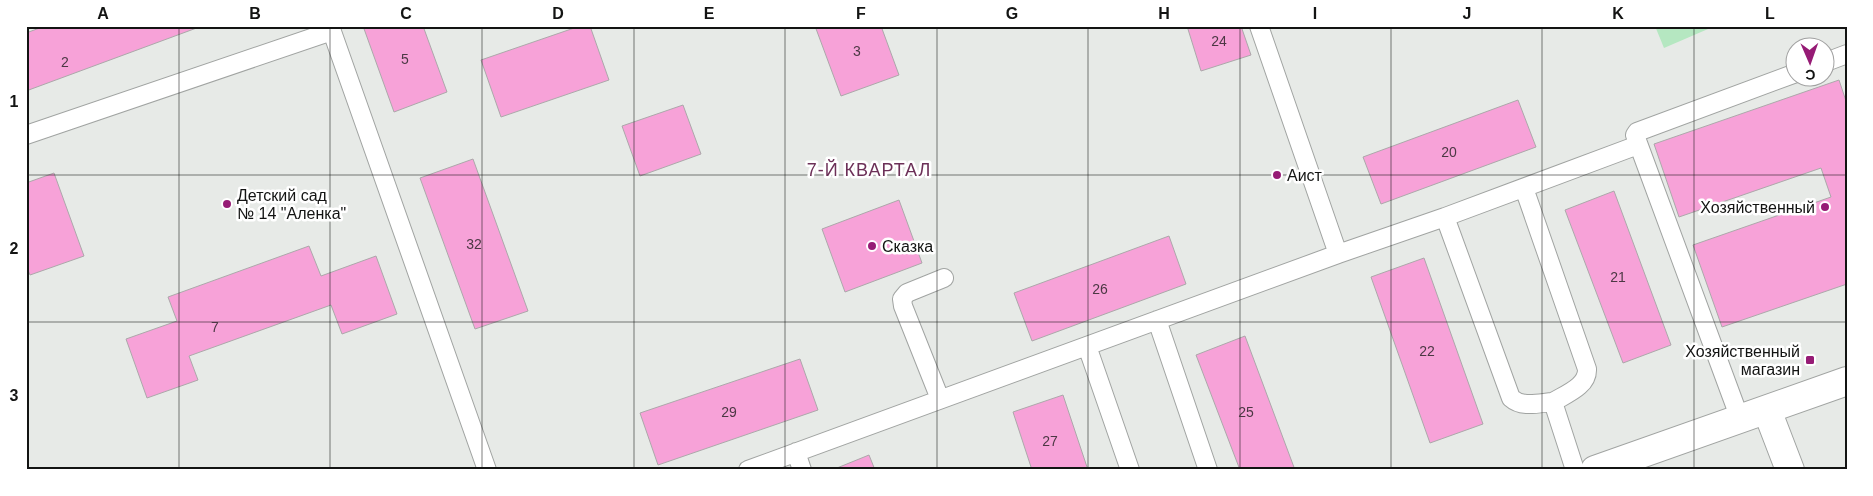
<svg xmlns="http://www.w3.org/2000/svg" width="1873" height="496" font-family="Helvetica,sans-serif">
  <style>
    .green { fill: #b5e7c1 }
    .building { fill: #f7a2d8; stroke: #aca8aa }
    .lines { fill: none; stroke-linecap: round; stroke-linejoin: round }
    .service-casing { stroke: #a1a4a2; stroke-width: 20 }
    .minor-casing { stroke: #a1a4a2; stroke-width: 30 }
    .tertiary-casing { stroke: #a1a4a2; stroke-width: 30 }
    .service { stroke: #fff; stroke-width: 18 }
    .minor { stroke: #fff; stroke-width: 28 }
    .tertiary { stroke: #fff; stroke-width: 28 }
    .grid { fill: none; stroke: #131413; stroke-width: 1; stroke-opacity: 0.55 }
    .poi-dot { fill: #961b75; stroke: #fff; stroke-width: 2 }
    .labels { text-anchor: middle; stroke-width: 5; stroke-linejoin: round; paint-order: stroke }
    .number-label { font-size: 14px; fill: #4c3844 }
    .poi-label { font-size: 16px; fill: #131413; stroke: #fff; text-anchor: start }
    .neighbourhood-label { font-size: 18px; letter-spacing: 1px; fill: #6c3058; stroke: #fff }
    .neatline { fill: none; stroke: #131413; stroke-width: 2 }
    .grid-label { font-size: 16px; text-anchor: middle; font-weight: bold; fill: #131413 }
  </style>
  <rect width="100%" height="100%" fill="#e7eae7"/>
  <path class="green" d="M1655 26H1715L1664 48Z"/>
  <path class="building" d="M45 26H202L26 91V33Z
    M363 26H423L447 92 394 112Z
    M580 26H590L609 80 501 117 481 60Z
    M815 26H881L899 75 841 96Z
    M1187 26H1241L1251 55 1201 71Z
    M1839 80 1847 104V284L1722 327 1693 245 1831 197 1821 168 1679 217 1654 144Z
    M1518 100 1536 147 1381 204 1363 157Z
    M683 105 701 154 640 176 622 126Z
    M473 159 528 311 475 329 420 178Z
    M54 173 84 256 30 275 26 265V183Z
    M1614 191 1671 345 1623 363 1565 210Z
    M899 200 922 263 845 292 822 229Z
    M1169 236 1186 284 1032 341 1014 293Z
    M309 246 321 276 376 256 397 314 342 334 331 305 189 356 198 380 147 398 126 339 177 321 168 297Z
    M1424 258 1483 424 1430 443 1371 277Z
    M1245 336 1295 470H1240L1196 355Z
    M800 359 818 410 658 465 640 413Z
    M1063 395 1088 470H1032L1013 412Z
    M869 455 875 470H832Z"/>
  <g class="lines">
    <g class="service-casing">
      <path id="service" d="M330 26 487 470
        M1259 26 1338 254 1445 217 1511 398C1522 408 1539 403 1553 402L1575 470
        M1826 62 1847 54
        M26 135 332 31
        M1524 188 1587 369C1588 386 1566 394 1553 402
        M1445 217 1638 145
        M1157 320 1208 470
        M1087 346 1130 470
        M940 399 903 306 902 299 907 293 944 278
        M1740 419 1635 135 1637 132 1796 73
        M796 452 802 470
        M748 470 1338 254"/>
    </g>
    <g class="minor-casing">
      <path id="minor" d="M1767 410 1790 470"/>
    </g>
    <g class="tertiary-casing">
      <path id="tertiary" d="M1595 470 1847 381"/>
    </g>
    <use href="#service" class="service"/>
    <use href="#minor" class="minor"/>
    <use href="#tertiary" class="tertiary"/>
  </g>
  <path class="grid" d="M179 26V470M330 26V470M482 26V470M634 26V470M785 26V470M937 26V470M1088 26V470M1240 26V470M1391 26V470M1542 26V470M1694 26V470M26 175H1847M26 322H1847"/>
  <g class="poi-dot">
    <circle cx="1277" cy="175" r="5"/>
    <circle cx="227" cy="204" r="5"/>
    <circle cx="1825" cy="207" r="5"/>
    <circle cx="872" cy="246" r="5"/>
    <rect x="1805" y="355" width="10" height="10" rx="2.5"/>
  </g>
  <g class="labels">
    <g class="number-label">
      <text x="1219" y="46">24</text>
      <text x="857" y="56">3</text>
      <text x="405" y="64">5</text>
      <text x="65" y="67">2</text>
      <text x="1449" y="157">20</text>
      <text x="474" y="249">32</text>
      <text x="1618" y="282">21</text>
      <text x="1100" y="294">26</text>
      <text x="215" y="332">7</text>
      <text x="1427" y="356">22</text>
      <text x="729" y="417">29</text>
      <text x="1246" y="417">25</text>
      <text x="1050" y="446">27</text>
    </g>
    <g class="poi-label">
      <text x="1287" y="181">Аист</text>
      <text x="237" y="201">Детский сад<tspan x="237" dy="18">№ 14 "Аленка"</tspan></text>
      <text x="1815" y="213" text-anchor="end">Хозяйственный</text>
      <text x="882" y="252">Сказка</text>
      <text x="1800" y="357" text-anchor="end">Хозяйственный<tspan x="1800" dy="18">магазин</tspan></text>
    </g>
    <g class="neighbourhood-label">
      <text x="869" y="176">7-Й КВАРТАЛ</text>
    </g>
  </g>
  <rect width="1873" height="496" fill="none" stroke="#ffffff" stroke-width="55"/>
  <g transform="translate(1810 62) rotate(178)"><circle r="24" fill="#ffffff" stroke="#a1a1a1"/>
  <path d="M0-4L9 19L0 12L-9 19Z" fill="#961b75"/>
  <text y="-8" font-size="14" font-weight="bold" text-anchor="middle" fill="#131413">С</text>
  </g>
  <rect x="28" y="28" width="1818" height="440" class="neatline"/>
  <g class="grid-label">
    <text x="103" y="19">A</text>
    <text x="255" y="19">B</text>
    <text x="406" y="19">C</text>
    <text x="558" y="19">D</text>
    <text x="709" y="19">E</text>
    <text x="861" y="19">F</text>
    <text x="1012" y="19">G</text>
    <text x="1164" y="19">H</text>
    <text x="1315" y="19">I</text>
    <text x="1467" y="19">J</text>
    <text x="1618" y="19">K</text>
    <text x="1770" y="19">L</text>
    <text x="14" y="107">1</text>
    <text x="14" y="254">2</text>
    <text x="14" y="401">3</text>
  </g>
</svg>
